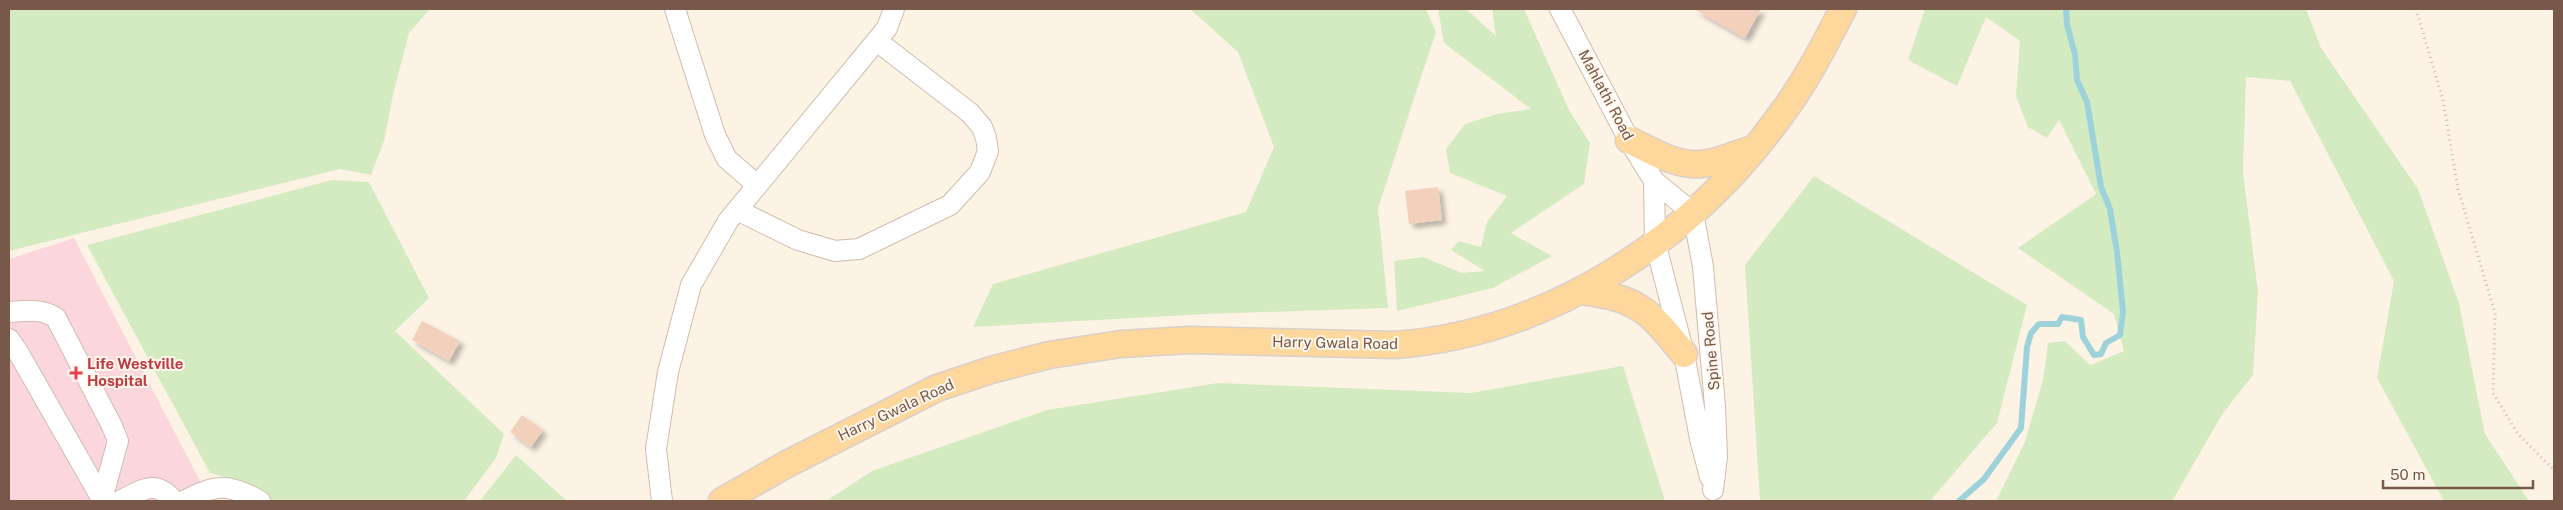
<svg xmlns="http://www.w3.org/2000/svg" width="2563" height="510" font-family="'Public Sans',sans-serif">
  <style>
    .medical { fill: #fbd7dd }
    .green { fill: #d4ebc2 }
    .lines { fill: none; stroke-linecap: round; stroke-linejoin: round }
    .stream { stroke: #9ed2da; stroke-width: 6 }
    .building { fill: #f3d0bb; filter: url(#shadow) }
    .minor-casing { stroke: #d1bcad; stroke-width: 22 }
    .major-casing { stroke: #d9d0cc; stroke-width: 29 }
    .path { stroke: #d8b49e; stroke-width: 3; stroke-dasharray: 1 4; stroke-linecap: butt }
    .minor { stroke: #fff; stroke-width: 20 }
    .major { stroke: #fdd79b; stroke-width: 26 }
    .health-dot { fill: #e0444e; stroke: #fff7ec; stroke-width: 2 }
    .labels { text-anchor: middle; stroke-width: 4; stroke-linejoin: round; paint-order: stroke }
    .street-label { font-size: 15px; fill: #775849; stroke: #fff7ec }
    .health-label { font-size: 15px; font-weight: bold; fill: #be3a42; stroke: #fff7ec; text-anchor: start }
  </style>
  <defs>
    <filter id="shadow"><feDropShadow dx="4.5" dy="4.5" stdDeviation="2.5" flood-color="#0004"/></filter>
  </defs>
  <rect width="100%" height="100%" fill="#fdf3e5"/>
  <path class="medical" d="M74 238 203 487 211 501H9V259Z"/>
  <path class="green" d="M9 9H430L409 33 393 95 384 141 371 175 340 169 9 251Z
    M1190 9H1426L1436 32 1378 208 1388 308 1206 314 973 327 993 284 1246 212 1274 147 1238 52Z
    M1438 9H1466L1496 36 1492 9H1524L1569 110 1590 143 1584 184 1511 233 1552 256 1493 288 1397 311 1394 261 1423 257 1462 273 1485 271 1451 250 1459 241 1481 247 1487 222 1507 196 1450 173 1446 149 1465 124 1497 114 1531 109 1444 43Z
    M1925 9H2306L2321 48 2418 189 2459 303 2485 434 2529 501H2444L2377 378 2394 281 2290 81 2246 77 2243 172 2258 292 2253 375 2223 413 2172 501H1996L2025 442 2043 380 2048 343 2065 341 2090 365 2124 351 2114 314 2018 248 2096 194 2059 120 2047 138 2028 127 2016 96 2020 41 1986 17 1957 86 1908 60Z
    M1814 176 2027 305 1997 423 1930 501H1760L1745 265Z
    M332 180 369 182 429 298 395 331 504 434 496 458 464 501H271L249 484 210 473 87 245Z
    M1623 366 1665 501H826L872 471 1047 410 1218 383 1471 393Z
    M516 455 567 501H480Z"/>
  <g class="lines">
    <path class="stream" d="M1959 501 1984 479 2021 428 2027 347 2031 333 2039 324H2058L2062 317 2081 320 2083 337 2094 355 2101 354 2106 343 2120 335 2123 312 2117 252 2110 209 2101 187 2087 102 2077 80 2075 54 2067 25 2066 9"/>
  </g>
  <path class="building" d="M1694 9H1761L1745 38Z
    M1438 187 1442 220 1409 224 1405 191Z
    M422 321 460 341 449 361 412 340Z
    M522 415 543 430 531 447 510 432Z"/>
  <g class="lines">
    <g class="minor-casing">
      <path id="minor" d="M675 9 715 135 727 159 757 185
        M1560 9 1629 140 1654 181 1693 213 1703 267 1715 406 1717 457 1713 490
        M1654 181 1655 242 1684 354 1700 439 1710 477
        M737 210 798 240 835 251 859 249 950 205 980 172 988 151 986 138 982 127 970 113 877 41
        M9 312C25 311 43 308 56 318L112 426 118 441 102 499
        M9 339 18 352 103 501
        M120 501C142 490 156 478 174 501
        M184 501C216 484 228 483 260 501
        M662 501 656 449 668 372 691 285 728 221 887 28 894 9"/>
    </g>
    <g class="major-casing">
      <path id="major" d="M1629 140C1648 149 1669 162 1691 164 1712 166 1736 154 1755 148
        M1580 291C1639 298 1648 310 1684 354
        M722 501 787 464 937 388 991 370 1049 355 1121 344 1189 340 1395 345C1550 333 1691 240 1780 116 1805 83 1824 46 1843 9"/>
    </g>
    <path class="path" d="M2416 9 2443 100 2458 189 2495 313 2493 393 2518 434 2554 470"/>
    <use href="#minor" class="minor"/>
    <use href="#major" class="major"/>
  </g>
  <path class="health-dot" d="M73.5 365.5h5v5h5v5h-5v5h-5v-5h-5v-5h5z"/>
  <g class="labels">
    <g class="street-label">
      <text transform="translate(1606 95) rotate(62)" y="5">Mahlathi Road</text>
      <text transform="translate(1335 343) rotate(1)" y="5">Harry Gwala Road</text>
      <text transform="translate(1711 351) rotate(-95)" y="5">Spine Road</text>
      <text transform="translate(896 410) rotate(-25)" y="5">Harry Gwala Road</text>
    </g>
    <g class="health-label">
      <text x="87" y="369">Life Westville<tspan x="87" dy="17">Hospital</tspan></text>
    </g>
  </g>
  <rect width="2563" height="510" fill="none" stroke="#775849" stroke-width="20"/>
  <path d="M2383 480v8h150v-8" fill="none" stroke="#775849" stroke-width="2.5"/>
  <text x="2390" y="480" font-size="15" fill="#775849" stroke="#fff7ec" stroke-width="4" paint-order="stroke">50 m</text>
</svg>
